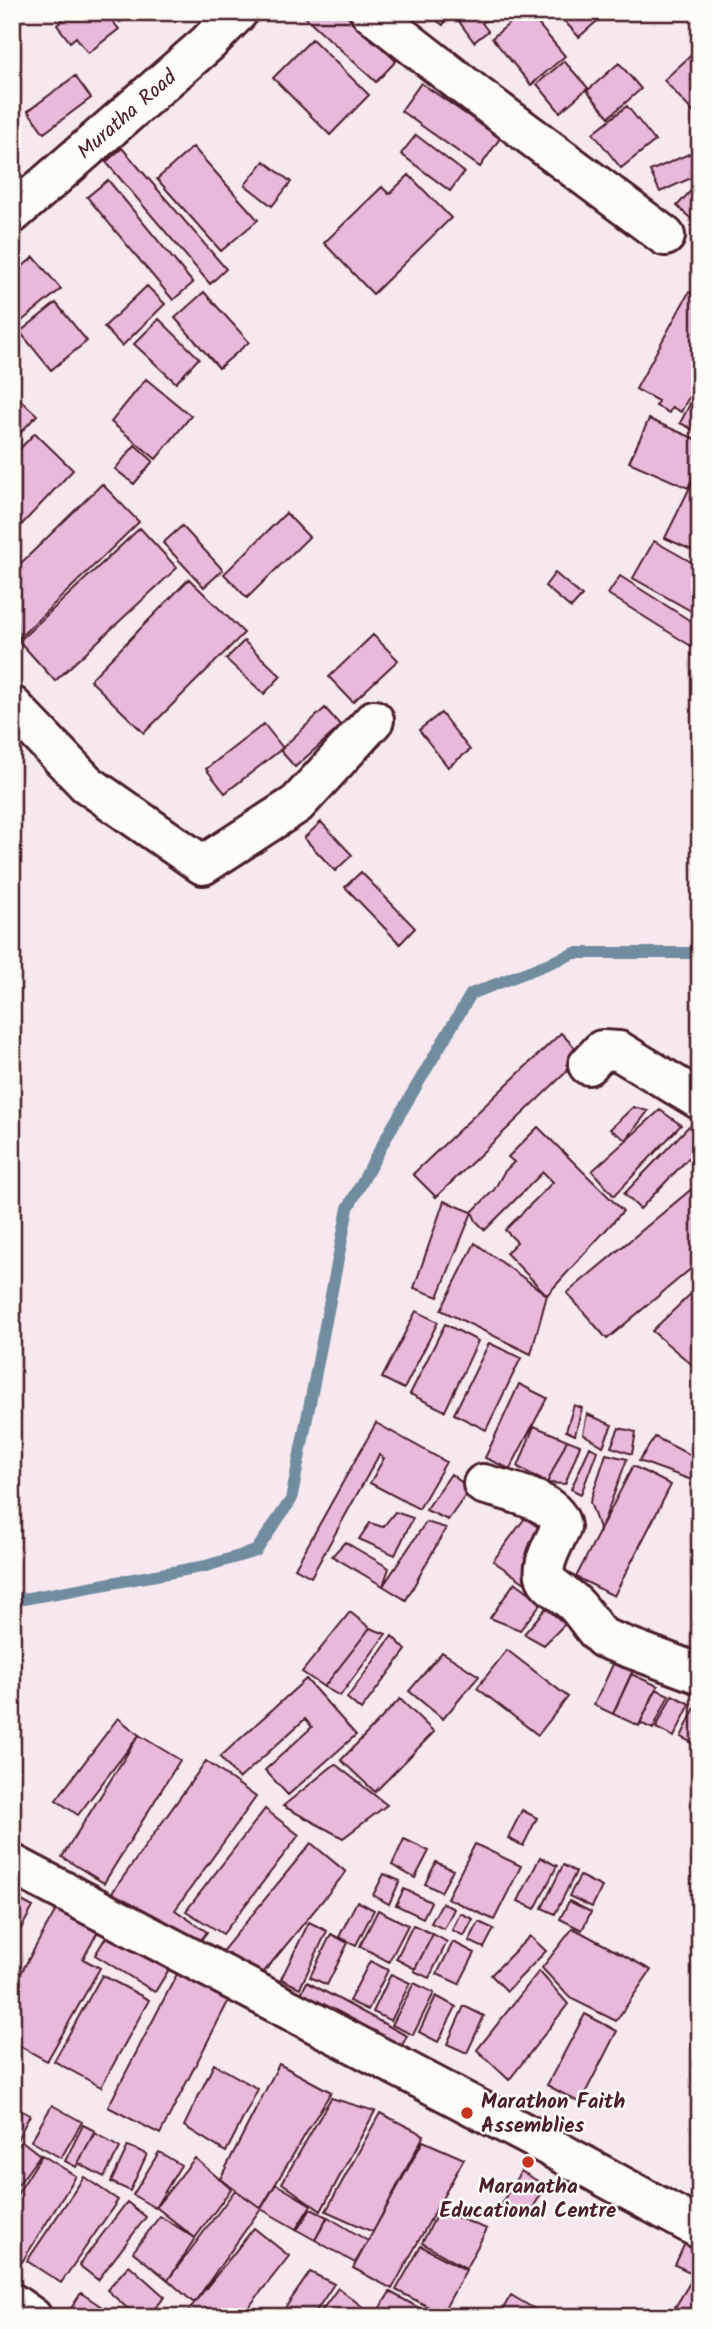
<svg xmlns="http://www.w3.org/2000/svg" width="712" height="2329" font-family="Kalam,sans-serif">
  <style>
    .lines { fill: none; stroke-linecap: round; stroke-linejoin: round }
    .stream { stroke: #708c9e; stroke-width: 12 }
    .building { fill: #e9b9db; stroke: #4a1f2b; stroke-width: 2 }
    .minor-casing { stroke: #4a1f2b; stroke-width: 44 }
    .minor { stroke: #fdfcf7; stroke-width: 38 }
    .poi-dot { fill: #c8321e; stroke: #fdfcf7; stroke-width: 2.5 }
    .labels { text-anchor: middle; stroke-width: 5; stroke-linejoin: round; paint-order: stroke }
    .street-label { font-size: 21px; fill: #4a1f2b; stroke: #fdfcf7 }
    .poi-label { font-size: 21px; font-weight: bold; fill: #4a1f2b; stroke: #fdfcf7; text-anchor: start }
  </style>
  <rect width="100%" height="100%" fill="#f7e8ef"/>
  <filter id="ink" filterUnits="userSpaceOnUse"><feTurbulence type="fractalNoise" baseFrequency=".0143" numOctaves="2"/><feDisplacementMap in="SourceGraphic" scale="14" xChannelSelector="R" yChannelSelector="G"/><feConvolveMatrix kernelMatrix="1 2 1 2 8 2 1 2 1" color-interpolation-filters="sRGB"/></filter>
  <g filter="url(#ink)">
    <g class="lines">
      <path class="stream" d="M12 1601 206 1566 256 1551 291 1500 348 1208 391 1129 471 994 575 953H700"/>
    </g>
    <path class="building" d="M70 12H105L119 29 88 53 76 37 70 42 57 25Z
      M112 12H132L120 22Z
      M166 12H186L175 22Z
      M304 12H343L396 61 376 82 302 14Z
      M425 12H451L443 25Z
      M455 12H497L482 23 488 31 474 42 453 13Z
      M523 12H528L565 56 531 85 492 38Z
      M556 12H603L605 14 579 37Z
      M312 39 369 95 330 135 273 78Z
      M698 49 700 50V120L664 80Z
      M564 61 588 88 560 112 537 84Z
      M619 63 641 89 609 117 587 91Z
      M75 76 91 98 44 133 28 111Z
      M421 83 500 138 480 167 401 111Z
      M627 106 655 141 621 168 593 133Z
      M416 135 464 172 450 191 401 154Z
      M193 147 258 220 221 251 157 179Z
      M122 148 226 269 210 284 106 162Z
      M700 149V174L660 192 650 171Z
      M264 161 291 182 272 206 245 185Z
      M409 175 451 218 373 294 324 243 382 187 389 194Z
      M108 180 193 283 173 300 87 197Z
      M695 186 700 190V227L677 206Z
      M34 257 61 289 12 329V275Z
      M147 286 165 304 122 346 104 327Z
      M204 292 249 342 219 368 175 318Z
      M689 292 700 298V376L681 412 672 407 669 413 656 406 658 401 636 389Z
      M56 303 87 341 51 370 20 332Z
      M159 319 199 358 176 383 134 344Z
      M146 379 191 416 156 459 111 422Z
      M700 385V433L680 423Z
      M12 392 37 415 12 442Z
      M649 419 700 441V461L688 488 629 462Z
      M35 433 73 470 12 535V457Z
      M135 445 153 461 134 484 115 469Z
      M700 467V554L665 538Z
      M102 484 139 522 18 639 12 634V572Z
      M286 513 309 537 247 598 224 574Z
      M182 526 223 570 204 587 163 543Z
      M140 528 177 568 55 681 19 641Z
      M654 541 700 567V616L633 578Z
      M555 573 582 596 571 608 545 586Z
      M620 576 700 627V632L691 646 608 594Z
      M189 579 244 633 144 733 90 680Z
      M373 635 398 660 353 702 329 677Z
      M244 641 281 676 264 694 226 659Z
      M325 708 341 726 295 767 280 750Z
      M441 713 470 750 448 767 419 730Z
      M264 724 283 748 225 793 206 769Z
      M321 822 352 855 335 871 304 838Z
      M361 872 415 928 400 944 345 887Z
      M561 1033 583 1056 436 1197 413 1174Z
      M633 1107 648 1111 626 1140 610 1129Z
      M660 1110 681 1125 614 1196 592 1171Z
      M689 1126 700 1133V1146L640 1209 624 1194Z
      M538 1127 623 1211 547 1295 506 1253 517 1242 505 1230 553 1182 543 1172 485 1230 476 1221 472 1212 494 1190 504 1172 514 1162 508 1157Z
      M700 1182V1261L607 1339 567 1293Z
      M444 1201 472 1212 438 1297 414 1288Z
      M475 1243 547 1295 531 1354 441 1310Z
      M700 1285V1365L696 1368 652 1331Z
      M416 1311 438 1322 404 1389 382 1378Z
      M445 1324 478 1341 445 1411 410 1394Z
      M489 1343 521 1358 486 1430 454 1414Z
      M519 1384 547 1398 510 1469 485 1458Z
      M574 1405 582 1408 575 1435 566 1431Z
      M587 1414 612 1425 603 1446 583 1434Z
      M376 1423 446 1462 419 1509 370 1483 384 1458 379 1455 311 1577 295 1568Z
      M534 1426 567 1440 547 1483 518 1467Z
      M619 1428 636 1432 632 1454 611 1447Z
      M655 1437 700 1460V1483L639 1461Z
      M567 1440 580 1445 565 1484 547 1483Z
      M590 1447 597 1451 581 1494 571 1489Z
      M606 1454 627 1459 600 1531 590 1502Z
      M633 1466 671 1485 614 1596 576 1577Z
      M451 1474 470 1489 448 1520 426 1510Z
      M395 1512 413 1518 395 1555 359 1539 370 1523 383 1527Z
      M525 1518 561 1543 528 1585 493 1561Z
      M426 1522 446 1528 406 1600 383 1586Z
      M345 1542 389 1568 383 1586 332 1556Z
      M515 1582 542 1602 520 1630 490 1618Z
      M546 1608 565 1624 544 1645 524 1634Z
      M350 1612 370 1628 324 1687 302 1672Z
      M370 1628 386 1634 340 1696 324 1687Z
      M392 1636 406 1650 361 1710 347 1698Z
      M507 1650 568 1697 538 1735 477 1688Z
      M442 1652 479 1676 443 1719 409 1691Z
      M614 1662 633 1671 613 1714 594 1705Z
      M631 1674 658 1686 639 1726 613 1714Z
      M306 1679 356 1735 288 1795 265 1770 312 1727 305 1719 239 1779 220 1757Z
      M656 1689 669 1695 653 1729 640 1723Z
      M672 1695 690 1704 674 1737 656 1728Z
      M400 1699 434 1732 375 1792 341 1760Z
      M697 1703 700 1704V1732L694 1744 681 1737Z
      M118 1718 139 1735 78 1815 56 1800Z
      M139 1735 180 1760 104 1883 62 1857Z
      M206 1761 256 1797 175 1910 207 1932 190 1954 109 1897Z
      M335 1764 387 1805 343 1838 283 1806Z
      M265 1809 299 1835 223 1934 186 1911Z
      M522 1810 537 1818 523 1846 508 1838Z
      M404 1839 429 1851 415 1878 392 1865Z
      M311 1843 346 1872 250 1989 215 1960Z
      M475 1844 521 1866 494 1920 447 1898Z
      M540 1857 557 1866 535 1909 518 1901Z
      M436 1862 453 1870 441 1892 425 1884Z
      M563 1865 576 1872 555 1914 542 1908Z
      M384 1874 400 1881 389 1904 373 1895Z
      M580 1876 602 1887 592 1907 569 1896Z
      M404 1889 431 1902 423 1918 396 1905Z
      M12 1896 33 1907 12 1945Z
      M62 1899 103 1922 83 1959 100 1968 47 2061 12 2042V1989Z
      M357 1901 374 1910 356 1945 339 1937Z
      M569 1901 591 1912 582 1930 560 1919Z
      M442 1903 454 1909 444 1929 431 1923Z
      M378 1910 408 1925 389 1962 360 1946Z
      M460 1913 473 1919 464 1936 452 1930Z
      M309 1922 327 1931 300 1988 281 1979Z
      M479 1922 494 1929 484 1948 469 1941Z
      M413 1925 433 1934 415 1969 396 1959Z
      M573 1928 651 1970 616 2021 570 1998 542 1968Z
      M111 1929 171 1966 155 1992 95 1955Z
      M331 1934 348 1943 327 1985 310 1977Z
      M433 1934 447 1942 429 1978 414 1971Z
      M530 1936 546 1951 507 1991 491 1975Z
      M453 1942 475 1953 459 1984 437 1974Z
      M370 1961 388 1970 368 2010 349 2001Z
      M539 1971 568 2004 509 2080 477 2050Z
      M177 1974 229 2000 160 2134 108 2107Z
      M391 1974 410 1983 391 2021 373 2012Z
      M102 1975 149 2000 101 2087 54 2061Z
      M307 1982 407 2036 395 2059 295 2005Z
      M414 1983 434 1993 413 2035 392 2025Z
      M436 1996 456 2007 438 2042 419 2032Z
      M464 2006 484 2016 467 2053 447 2044Z
      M585 2014 617 2031 580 2103 547 2085Z
      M214 2064 258 2089 226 2152 184 2126Z
      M279 2064 331 2092 261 2208 220 2179Z
      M331 2098 375 2111 321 2211 282 2183Z
      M52 2105 82 2122 61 2158 31 2141Z
      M12 2106 30 2115 12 2149Z
      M380 2113 424 2135 373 2232 326 2211Z
      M83 2125 95 2131 76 2167 65 2161Z
      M95 2133 120 2148 104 2177 78 2163Z
      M22 2141 40 2155 12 2193V2154Z
      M423 2141 464 2159 392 2289 353 2268Z
      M128 2146 147 2154 130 2191 111 2182Z
      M159 2152 181 2165 155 2208 133 2195Z
      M42 2155 76 2176 22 2262 12 2256V2202Z
      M195 2158 231 2189 195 2238 156 2207Z
      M521 2171 546 2186 526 2219 501 2204Z
      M84 2177 118 2200 61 2283 27 2261Z
      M276 2184 311 2205 296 2229 261 2209Z
      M235 2190 261 2208 194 2303 168 2280Z
      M127 2202 146 2217 98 2280 79 2265Z
      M311 2209 327 2217 315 2240 297 2230Z
      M439 2210 487 2229 466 2268 422 2243Z
      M160 2216 195 2238 168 2280 133 2252Z
      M328 2217 368 2241 355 2263 315 2240Z
      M254 2228 289 2256 241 2317H183Z
      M685 2243 700 2250V2261L694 2274 675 2265Z
      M421 2246 466 2270 442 2314 396 2290Z
      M129 2265 165 2297 147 2317H137L107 2290Z
      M697 2271 700 2273V2317H686L674 2309Z
      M310 2272 334 2284 312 2317H279Z
      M338 2288 372 2314 370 2317H317Z
      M390 2292 432 2315 430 2317H374Z
      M81 2293 117 2317H79L70 2310Z
      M511 2295 548 2317H498Z"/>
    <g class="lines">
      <g class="minor-casing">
        <g id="minor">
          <path d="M370 12 475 94 665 236"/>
          <path id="s1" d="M12 214 208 43 238 12"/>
          <path d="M12 706 87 784 203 865 297 804 374 720"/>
          <path d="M588 1065 602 1050 619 1051 700 1100"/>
          <path d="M483 1484C506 1491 558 1500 561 1527 555 1541 536 1570 549 1583 557 1591 567 1596 575 1604 586 1615 591 1627 603 1638L700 1674"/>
          <path d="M12 1864 528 2135 700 2229"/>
          <path d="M12 2303 32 2317"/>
        </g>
      </g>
      <use href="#minor" class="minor"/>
    </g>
  </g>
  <g class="poi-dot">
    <circle cx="467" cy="2113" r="7"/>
    <circle cx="528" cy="2162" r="7"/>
  </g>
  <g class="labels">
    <g class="street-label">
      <text dy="7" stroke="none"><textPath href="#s1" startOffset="152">Muratha Road</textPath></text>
    </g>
    <g class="poi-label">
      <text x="481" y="2108">Marathon Faith<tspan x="481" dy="24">Assemblies</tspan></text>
      <text x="528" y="2193" text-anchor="middle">Maranatha<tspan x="528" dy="24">Educational Centre</tspan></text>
    </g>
  </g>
  <rect width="712" height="2329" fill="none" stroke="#fdfcf7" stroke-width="42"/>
  <rect x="21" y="21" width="670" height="2287" fill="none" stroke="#4a1f2b" stroke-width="2.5" filter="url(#ink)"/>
</svg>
